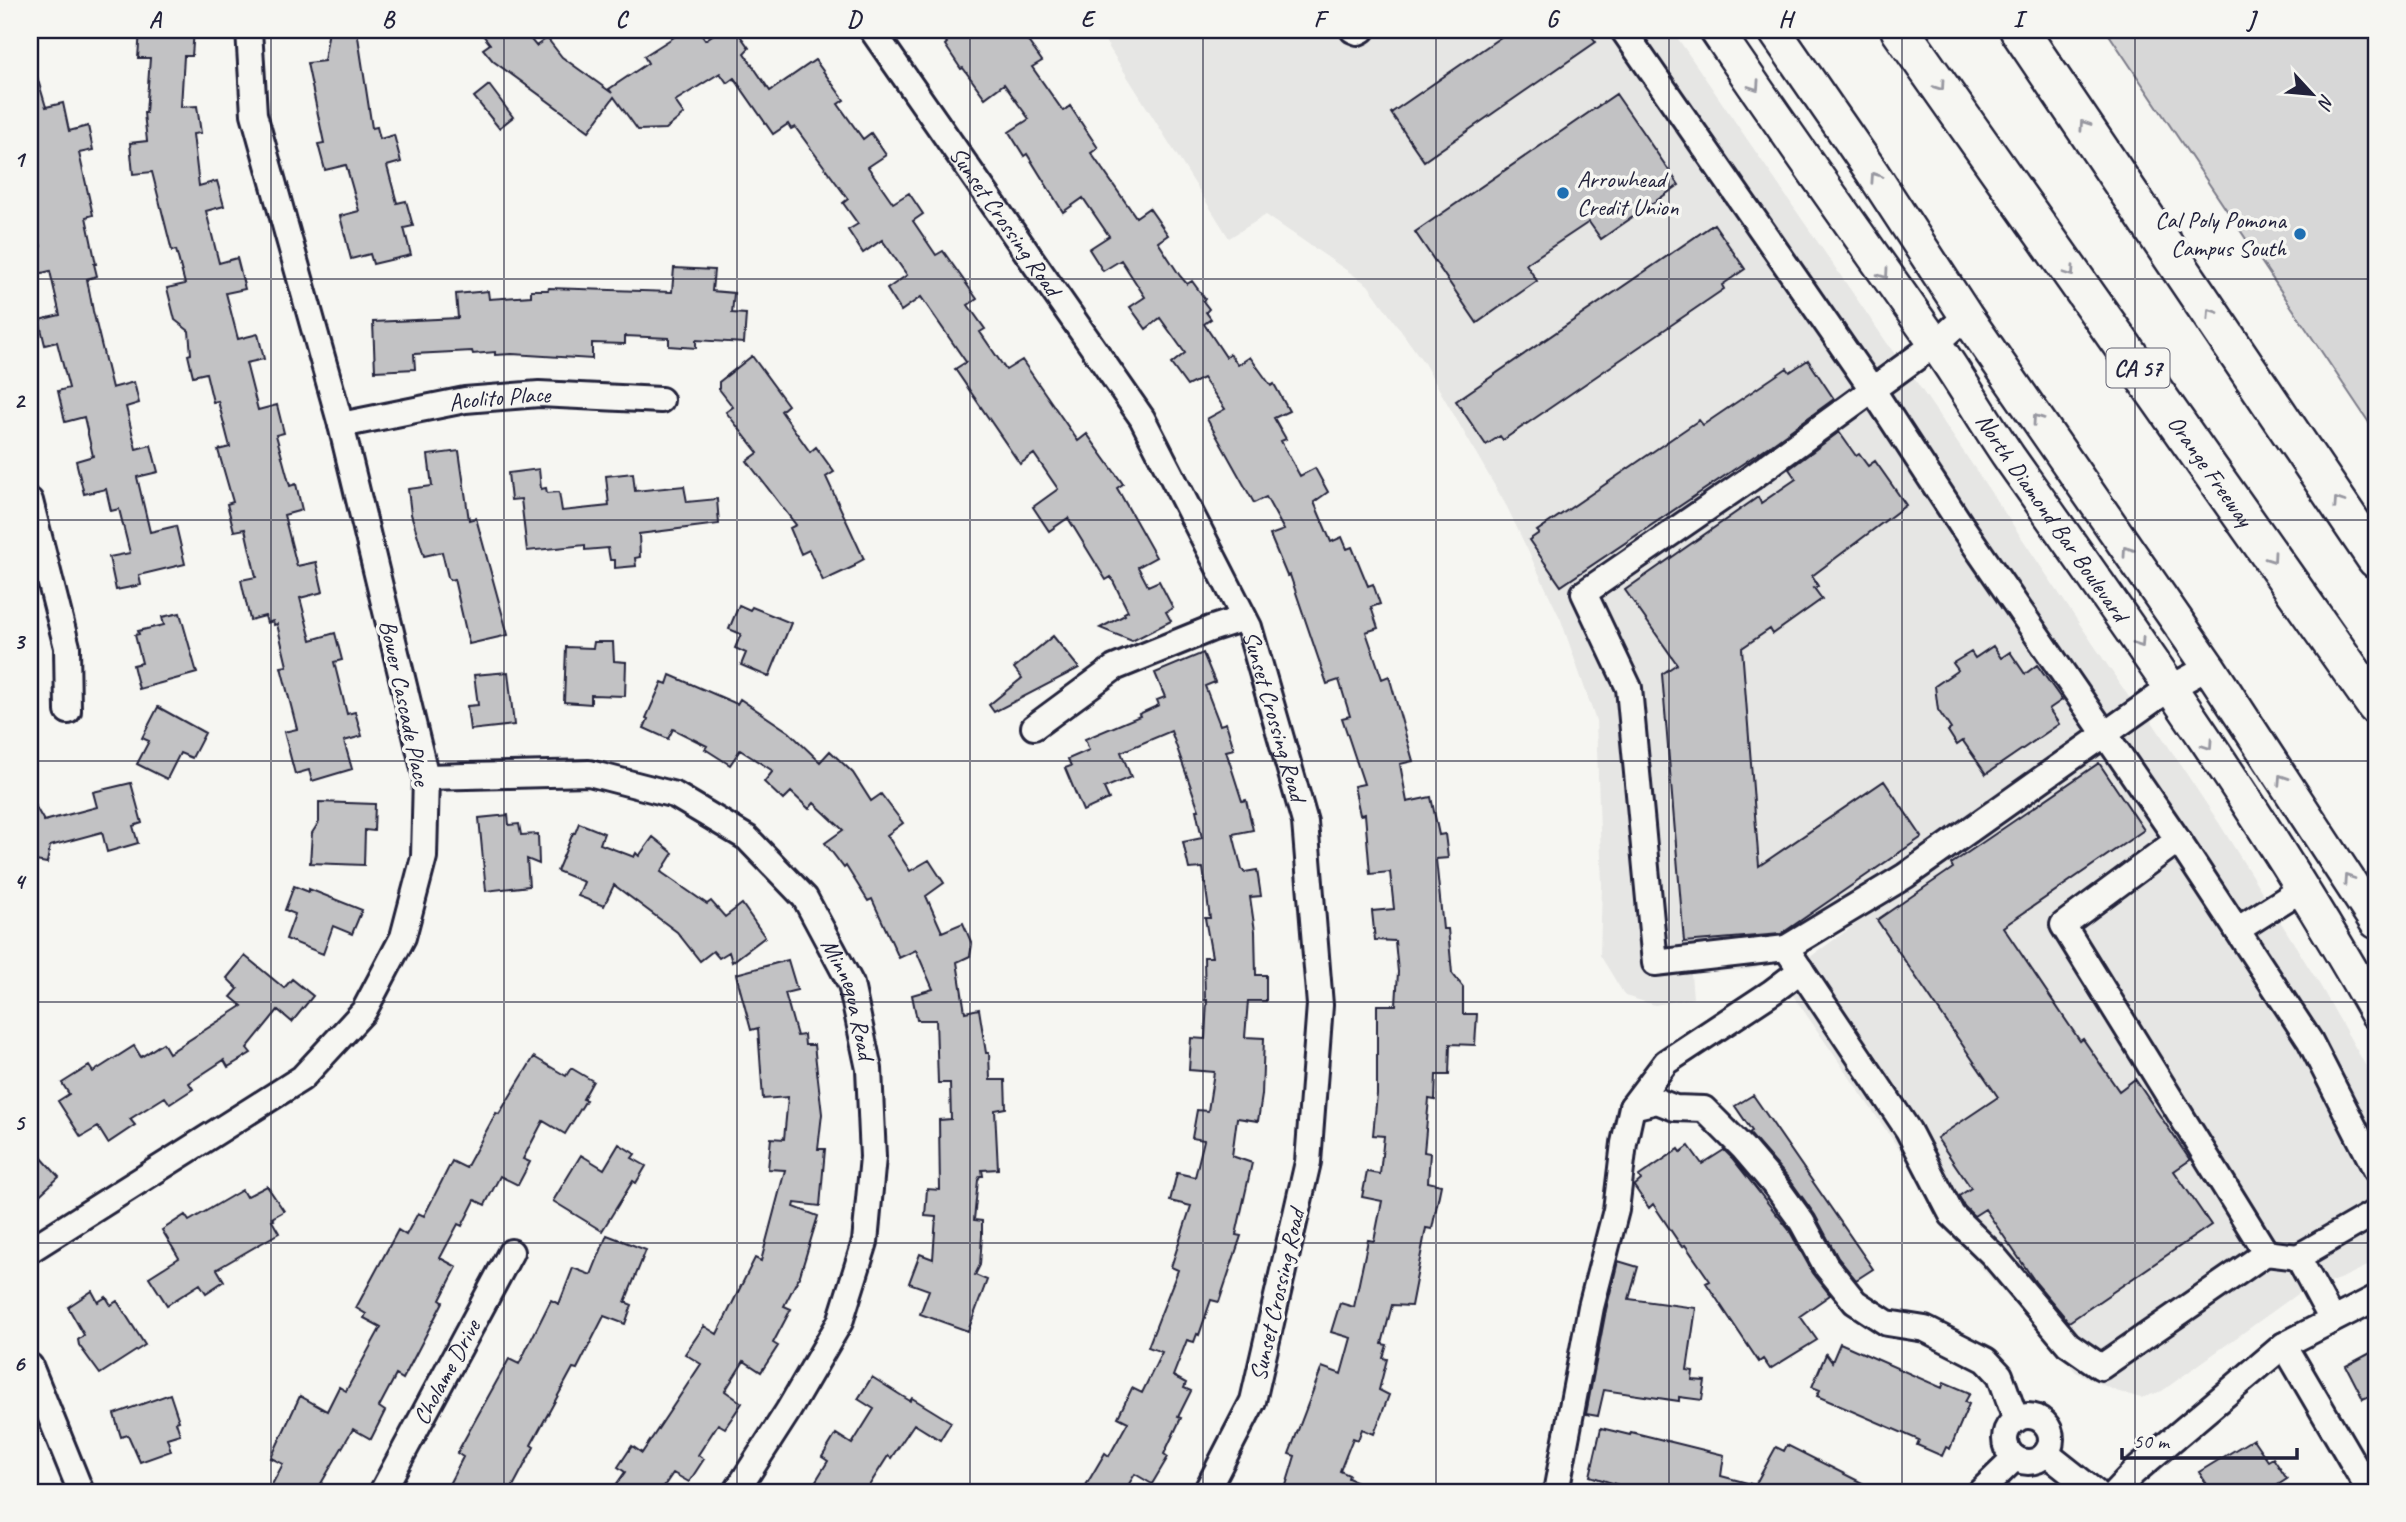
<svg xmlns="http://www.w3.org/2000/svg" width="2406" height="1522" font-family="Caveat,sans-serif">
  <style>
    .built { fill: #e6e6e4 }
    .green { fill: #d7d7d7; stroke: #7c7c89; stroke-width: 2 }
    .building { fill: #c2c2c4; stroke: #22223b; stroke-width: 2 }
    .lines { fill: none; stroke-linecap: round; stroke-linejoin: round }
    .minor-casing { stroke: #22223b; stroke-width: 30 }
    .major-casing { stroke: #22223b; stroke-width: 37 }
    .highway-casing { stroke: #22223b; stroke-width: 42 }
    .minor { stroke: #f6f6f2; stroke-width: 24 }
    .major { stroke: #f6f6f2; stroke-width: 32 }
    .highway { stroke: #f6f6f2; stroke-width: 37 }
    .oneway { stroke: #9797a0 }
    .grid { fill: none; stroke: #22223b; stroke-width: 2; stroke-opacity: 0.55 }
    .poi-dot { fill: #1f6fb2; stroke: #f6f6f2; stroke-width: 2.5 }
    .labels { text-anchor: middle; stroke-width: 7; stroke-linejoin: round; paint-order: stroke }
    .shield { fill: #f6f6f2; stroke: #626272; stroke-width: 2 }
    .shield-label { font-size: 23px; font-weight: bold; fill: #22223b }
    .poi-label { font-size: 24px; fill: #22223b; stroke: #f6f6f2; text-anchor: start }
    .street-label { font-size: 24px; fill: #22223b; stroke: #f6f6f2 }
    .neatline { fill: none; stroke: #22223b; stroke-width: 2.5 }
    .grid-label { font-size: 23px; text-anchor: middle; font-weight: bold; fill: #22223b }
  </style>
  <rect width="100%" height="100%" fill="#f6f6f2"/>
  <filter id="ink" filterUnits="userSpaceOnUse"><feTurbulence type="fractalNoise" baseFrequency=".0143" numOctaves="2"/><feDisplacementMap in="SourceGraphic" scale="14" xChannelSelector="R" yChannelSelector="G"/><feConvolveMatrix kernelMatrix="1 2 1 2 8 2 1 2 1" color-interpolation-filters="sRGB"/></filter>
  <g filter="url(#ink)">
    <path class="built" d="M1098 30H1672L1896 356 1905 365 2131 700 1755 969 1691 974 1693 998 1655 1005 1625 996 1600 955 1602 885 1596 721 1561 620 1507 507 1424 363 1368 285 1266 215 1229 238Z
      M2147 714 2219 823 2321 987 2376 1084V1262L2342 1278 2297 1294 2162 1391 2141 1398 2116 1391 2076 1372 1979 1265 1781 978Z"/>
    <path class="green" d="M2106 30H2376V433Z"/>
    <path class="building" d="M140 30H194L192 56H184L181 107 197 106 201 133 193 134 199 186 217 181 224 206 206 211 219 263 237 258 245 289 226 293 238 339 258 334 264 359 246 363 258 410 277 405 284 433 276 435 290 486 296 484 302 510 284 515 297 566 316 562 323 592 300 598 311 640 335 633 342 660 334 662 347 714 355 712 362 736 344 741 352 769 312 781 309 770 295 774 284 732 297 729 281 667 287 666 277 624 274 625 273 621 267 623 265 616 250 620 241 580 256 577 245 529 234 531 227 504 233 502 218 450 230 447 218 401 213 402 206 373 193 376 188 355 191 354 189 331 175 320 167 288 185 284 176 250 172 251 152 172 133 174 130 143 147 141 144 113H146L150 58H138Z
      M329 30H357L372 128 377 127 380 139 394 135 401 162 387 166 397 203 406 201 413 226 404 228 411 255 373 264 370 254 351 259 340 216 359 211 346 165 325 170 318 144 324 143 307 63 324 61Z
      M479 30H523L536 46 547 38 562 57 612 93 609 89 648 63 644 56 674 37 669 30H698L705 40 720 30H736L749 48 744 53 770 91 815 60 844 100 838 104 863 139 871 133 886 155 868 167 893 203 909 193 923 214 913 221 936 255 943 251 977 299 968 305 985 329 980 332 1006 370 1022 360 1078 441 1087 434 1123 484 1117 488 1156 557 1138 567 1148 586 1159 581 1173 608 1166 612 1171 621 1132 641 1100 628 1125 615 1124 613 1128 611 1111 577 1106 580 1068 518 1049 531 1033 507 1058 489 1034 454 1020 464 955 369 966 362 921 297 901 311 887 289 907 275 882 240 863 253 848 230 858 224 843 203 848 199 795 127 791 129 788 124 773 134 734 78 727 83 720 73 675 101 684 114 666 129 638 130 614 97 589 131 493 61 483 49 490 44Z
      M938 30H1020L1042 61 1032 67 1063 111 1070 106 1098 148 1091 153 1136 217 1149 208 1168 235 1158 242 1180 276 1187 284 1192 281 1205 299 1203 301 1209 309 1206 312 1211 319 1204 324 1226 357 1230 354 1238 365 1250 357 1271 386 1274 384 1289 411 1274 418 1286 439 1281 441 1300 476 1315 468 1328 492 1314 502 1331 542 1342 537 1347 549 1352 547 1368 586 1373 584 1380 604 1371 607 1378 628 1366 632 1382 679 1389 676 1413 761 1400 764 1407 802 1431 797 1439 835 1445 834 1448 858 1436 859 1443 929H1448L1452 973 1463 987V1014H1477L1475 1045 1450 1044 1449 1075H1436L1435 1100 1429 1099 1424 1152 1430 1153 1428 1182 1441 1185 1432 1229 1426 1228 1411 1306 1392 1305 1382 1344 1387 1345 1383 1358 1387 1359 1379 1390 1389 1395 1374 1434 1362 1429 1358 1440 1353 1438 1340 1471 1349 1475 1348 1478 1380 1492H1284L1295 1456 1289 1454 1322 1367 1341 1374 1351 1338 1331 1332 1340 1303 1354 1307 1368 1240 1374 1241 1382 1201 1362 1197 1367 1172 1380 1174 1384 1136 1373 1135 1377 1094V1005H1396L1398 972 1395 941 1375 940 1372 911 1394 909 1390 872 1370 874 1365 814 1360 815 1354 786 1364 784 1342 718 1350 716 1339 680 1327 684 1290 575 1287 576 1270 535 1284 530 1266 497 1254 503 1207 419 1225 409 1203 378 1187 386 1171 364 1185 353 1160 318 1146 329 1130 307 1145 297 1121 260 1103 271 1089 249 1109 236 1083 198 1063 212 1027 154 1024 156 1009 132 1029 119 1004 84 985 98 963 68 961 69 945 45 947 43Z
      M1511 30H1587L1596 42 1424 161 1391 113Z
      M35 70 46 107 63 103 69 131 88 126 93 150 79 153 93 215 86 217 96 264H94L97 276 87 279 93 311 112 388 134 382 139 403 126 407 136 449 151 445 158 472 137 477 150 532 176 526 185 564 139 575 141 585 116 590 109 557 130 553 119 509 111 511 106 489 84 494 76 461 93 456 84 417 65 422 58 391 69 388 57 342 45 345 39 320 60 315 50 271 30 276V250L41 247 30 204V71Z
      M489 85 513 117 499 128 474 97Z
      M1616 94 1679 185 1601 239 1589 222 1526 264 1537 281 1477 323 1415 232Z
      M1714 224 1745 269 1722 285 1724 289 1503 440 1500 436 1486 445 1456 401Z
      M674 268 714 270 712 291 734 293 732 313 746 314 744 343 696 340V348L669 346V338L625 336V344L592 343V359L512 354 495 355V352L473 354 472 351 414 354 415 369 375 371 373 322 458 318 456 294 488 291 489 299 531 296V290H548L549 288 672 292Z
      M752 356 788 405 781 411 810 452 816 447 834 472 826 477 864 559 855 564V566L823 581 809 550 801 554 790 528 796 525 747 461 758 453 726 412 733 407 719 389V382Z
      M1808 360 1834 399 1772 444 1561 586 1529 540 1539 533 1537 531 1699 420 1703 425 1787 368 1790 372Z
      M1839 432 1856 456 1859 454 1868 466 1875 461 1906 505 1812 576 1818 586 1814 588 1822 599 1773 634 1770 629 1742 648 1759 866 1884 781 1922 837 1781 934 1684 942 1662 674 1677 664 1625 590 1758 497 1761 503 1796 479 1789 469Z
      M459 451 469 520 476 518 508 635 469 644 454 579 450 580 448 577 442 552 424 556 411 514 408 489 432 486 428 455Z
      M539 469 541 489 546 488 547 493 559 492 562 511 609 506 606 476 633 473 635 491 684 486 687 502 717 499 719 524 639 534 640 557 635 558 636 566 615 568V560H610L608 548 585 550V545L527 551 521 499 511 500 508 473Z
      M739 605 750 610 752 607 791 623 769 677 741 665 746 653 735 648 741 634 729 629Z
      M180 613 197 673 139 689 133 665 142 663 135 635 139 634 138 631 164 625 162 617Z
      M1053 636 1079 668 994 712 989 705 1022 678 1014 668Z
      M594 642H613L614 661 626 662 625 696 591 695V704L564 702 566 647 593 648Z
      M1993 646 2001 658 2010 652 2025 674 2037 665 2062 700 2049 709 2059 724 1986 774 1963 741 1957 745 1948 731 1951 729 1938 710 1935 686 1958 670 1953 663 1971 652 1975 658Z
      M1203 653 1215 682 1205 686 1220 725 1226 723 1234 749 1226 751 1242 801 1246 800 1253 830 1233 834 1242 870 1245 872 1257 870 1261 896 1250 897 1255 931 1256 975H1266V1001H1248L1245 1037 1264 1038 1262 1095 1258 1121 1237 1118 1232 1156 1252 1163 1236 1235 1241 1236 1219 1302 1211 1300 1199 1335 1197 1334 1194 1342 1187 1340 1173 1376 1186 1383 1184 1388 1191 1391 1178 1417 1181 1418 1164 1454 1168 1457 1152 1484 1135 1474 1124 1492H1082L1105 1453 1109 1456 1128 1422 1118 1417 1132 1388 1142 1393 1162 1352 1148 1347 1178 1270 1171 1267 1191 1206 1170 1201 1177 1173 1195 1177 1204 1140 1192 1138 1197 1110 1208 1111 1214 1072 1189 1070 1191 1038 1205 1039 1207 1000H1205L1204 957H1212L1205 918H1210L1203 868 1189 869 1183 842 1202 838 1196 810H1199L1171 731 1121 752 1131 777 1104 788 1109 799 1083 811 1065 768 1071 766 1068 759 1089 750 1085 739 1140 716 1139 714 1159 705 1157 700 1165 697 1155 673Z
      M508 672 514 725 470 730 467 706 478 705 474 675Z
      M670 675 737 704 740 699 789 732 820 762 830 751 853 773 871 801 881 794 903 823 887 835 910 871 929 860 944 883 926 896 942 932 963 923 972 944 970 956 957 962 965 1012 979 1009 986 1053H989L990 1080H1005L1006 1108 995 1110 998 1169 982 1170 983 1176H980L978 1180 974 1220 982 1221V1235L980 1265 975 1275 987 1280 968 1331 920 1314 929 1290 909 1283 920 1254 933 1259 936 1217 925 1216 927 1189 940 1190 939 1120 951 1119 950 1083H938L936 1020H917L912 995 933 989 916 950 899 958 872 899 868 901 846 866 844 868 825 843 843 830 814 803 809 809 791 792 783 800 764 782 773 771 740 750 730 765 705 749 707 746 673 729 668 739 644 728 648 719 646 718 662 682 667 684Z
      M158 707 205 733 192 758 180 753 167 779 137 764 149 741 142 738Z
      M2099 763 2144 830 2003 927 2080 1041 2083 1039 2119 1091 2135 1079 2190 1160 2174 1171 2211 1225 2069 1322 2036 1283 1985 1209 1974 1216 1964 1206 1959 1196 1971 1188 1937 1138 1998 1097 1877 920 1953 868 1951 864Z
      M131 783 142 823 133 826 138 843 107 852 102 832 50 846 47 863 30 860V797L44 821 97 807 93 792Z
      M319 802 375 804 374 831 365 830 364 865 310 863 312 833 319 822Z
      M508 815 509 825 519 824 521 835 538 834 539 864 527 859 529 886 486 891 479 818Z
      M579 823 604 833 600 844 634 857 636 853 639 856 653 837 673 853 661 872 707 904 711 901 725 917 742 904 765 937 732 962 729 952 719 958 713 951 700 961 677 932 614 885 604 906 578 896 584 882 557 871 573 833H575Z
      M294 886 309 892V889L362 910 352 934 333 926 323 954 286 939 295 914 285 910Z
      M245 956 284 988 292 979 313 996 292 1022 278 1010 247 1048 251 1053 228 1067 224 1060 189 1083 193 1089 170 1104 165 1097 130 1119 135 1125 108 1143 98 1127 81 1137 58 1101 69 1094 62 1083 89 1066 93 1072 134 1046 141 1057 163 1043 169 1053 242 1006 231 997 238 989 227 978Z
      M788 960 797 990 785 993 797 1036 804 1035 805 1045H814L822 1114 818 1149H825L820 1206 795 1203 794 1207 818 1216 800 1275 784 1306 791 1309 773 1343 778 1346 761 1372 744 1361 725 1391 742 1403 725 1428 718 1424 698 1455 704 1459 689 1482 673 1473 660 1492H611L625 1472 618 1467 632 1446 642 1453 701 1364 685 1354 704 1326 717 1334 755 1258 761 1261 785 1170 768 1169 771 1138 784 1139 788 1097 763 1099 758 1028 751 1030 736 974Z
      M534 1057 566 1076 571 1068 593 1081 583 1099 586 1100 565 1134 543 1121 523 1159 530 1162 518 1185 500 1176 485 1205 475 1200 462 1226 458 1224 440 1258 457 1267 440 1300 443 1302 403 1379 396 1375 379 1407 385 1411 371 1439 353 1429 316 1492H268L283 1464 271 1458 300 1396 327 1411 339 1387 346 1391 381 1327 364 1318 366 1314 356 1308 398 1230 406 1235 418 1213 424 1216 452 1161 466 1168 496 1113 499 1114Z
      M1753 1095 1873 1269 1856 1280 1838 1258 1815 1215 1790 1180 1749 1133 1752 1131 1735 1106Z
      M619 1144 635 1154 632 1158 646 1166 636 1183 633 1181 602 1231 553 1201 581 1155 604 1169Z
      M30 1145 59 1177 30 1204Z
      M1689 1146 1702 1164 1724 1150 1732 1158 1789 1230 1813 1273 1830 1295 1800 1316 1817 1340 1770 1369 1763 1359 1759 1362 1706 1283 1710 1281 1685 1245 1682 1247 1653 1204 1649 1208 1634 1186 1641 1180 1639 1176 1679 1149 1681 1152Z
      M267 1186 284 1211 272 1218 274 1220 272 1221 279 1233 217 1269 224 1281 206 1293 200 1284 167 1305 149 1277 179 1258 162 1230 185 1215 189 1221 242 1190 246 1197Z
      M607 1235 646 1250 625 1302 632 1305 625 1324 604 1316 577 1369 573 1368 531 1445 534 1447 510 1492H445L463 1457 457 1453 509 1359 519 1364 551 1300 559 1304 573 1268 591 1275Z
      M1618 1261 1638 1267 1629 1299 1696 1308 1687 1370 1693 1371 1692 1380 1705 1381 1702 1400 1679 1397V1401L1604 1390 1598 1416 1586 1414 1606 1310Z
      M92 1291 98 1302 106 1297 111 1305 117 1301 145 1345 100 1374 79 1345 78 1340 84 1335 68 1307Z
      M1840 1343 1942 1388 1944 1382 1970 1393 1965 1402 1969 1404 1950 1449 1946 1447 1942 1456 1917 1445 1919 1440 1817 1396 1820 1390 1812 1387 1826 1354 1832 1362Z
      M2376 1350V1393L2363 1399 2346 1366Z
      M872 1377 910 1401 912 1398 951 1422 940 1440 914 1424 891 1458 888 1456 865 1492H809L828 1461 822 1457 836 1434 852 1444 874 1409 858 1399Z
      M170 1394 179 1421 176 1422 180 1434 167 1438 171 1451 140 1462 128 1435 121 1437 114 1414Z
      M1601 1428 1630 1435 1631 1432 1724 1455 1721 1476 1755 1485 1776 1447 1784 1451 1787 1445 1880 1492H1768L1757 1487V1492H1633L1617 1488 1618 1485 1590 1476Z
      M2253 1439 2268 1461 2273 1458 2287 1479 2267 1492H2212L2199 1472Z"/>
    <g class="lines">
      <g class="minor-casing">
        <g id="minor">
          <path id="s1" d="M872 30 1142 418 1249 627 1305 822 1320 1005 1308 1162 1253 1401 1206 1492"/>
          <path d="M1353 30 1358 32 1362 30"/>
          <path d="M1623 30 1872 389 1961 525 2178 840 2310 1041 2376 1170"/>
          <path id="s2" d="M341 425 465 400 539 394 661 400"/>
          <path d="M30 501 67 647 68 711"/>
          <path d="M2209 667 2170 688 1905 876 1786 948 1908 1130 1952 1215 1993 1255 2068 1344 2101 1367 2266 1253 2298 1257 2376 1212"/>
          <path d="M1034 727 1114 668 1210 629 1244 618"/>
          <path id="s3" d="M426 777 589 773 675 795 747 838 805 898 851 984 869 1069 873 1157 865 1242 840 1322 788 1411 736 1492"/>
          <path d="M2178 840 2063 925 2266 1253"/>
          <path d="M2237 930 2302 889"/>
          <path d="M1786 948 1655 963 1629 688 1584 593 1751 478 1935 344 1966 316"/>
          <path d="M1632 1107 1657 1101 1675 1108 1704 1109 1743 1148 1778 1189 1802 1222 1826 1266 1855 1302 1887 1323 1925 1329 1986 1360 2000 1375 2016 1420"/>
          <path d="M30 1250 302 1078 364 1011 403 937 424 857 426 777 341 425 254 114 249 30"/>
          <path d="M2298 1257 2332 1320"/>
          <path d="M2284 1345 2370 1492"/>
          <path d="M30 1366 81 1492"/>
          <circle cx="2028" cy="1439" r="23"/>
          <path d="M2047 1454 2095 1492"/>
          <path id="s4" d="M382 1492 511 1252"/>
          <path d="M1556 1492 1591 1307 1616 1210 1624 1143 1632 1107 1666 1062 1772 992 1801 970"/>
          <path d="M1980 1492 2015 1458"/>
          <path d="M2115 1492 2134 1472 2284 1345 2376 1298"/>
        </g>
      </g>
      <g class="major-casing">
        <g id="major">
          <path id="s5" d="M1716 30C1787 135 1861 238 1934 342 1961 380 1983 419 2009 457 2137 638 2267 820 2376 1013"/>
          <path d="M1774 30 1872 172 1966 316 2209 667 2376 922"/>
        </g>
      </g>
      <g class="highway-casing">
        <g id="highway">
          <path id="s6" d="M1900 30 2376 706"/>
          <path d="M2019 30 2376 559"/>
        </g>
      </g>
      <use href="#minor" class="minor"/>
      <use href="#major" class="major"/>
      <use href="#highway" class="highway"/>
    </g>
    <defs><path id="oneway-chevron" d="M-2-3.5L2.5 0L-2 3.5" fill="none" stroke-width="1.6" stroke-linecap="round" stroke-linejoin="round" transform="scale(1.75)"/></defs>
    <g class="oneway">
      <use href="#oneway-chevron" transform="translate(1755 86) rotate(56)"/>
      <use href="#oneway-chevron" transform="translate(1940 86) rotate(55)"/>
      <use href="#oneway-chevron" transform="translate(2084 125) rotate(-124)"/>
      <use href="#oneway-chevron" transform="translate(1875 177) rotate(-124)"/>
      <use href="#oneway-chevron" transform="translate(2070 272) rotate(55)"/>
      <use href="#oneway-chevron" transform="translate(1884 274) rotate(55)"/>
      <use href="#oneway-chevron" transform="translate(2211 313) rotate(-124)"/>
      <use href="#oneway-chevron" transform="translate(2037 419) rotate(-125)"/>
      <use href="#oneway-chevron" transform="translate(2338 502) rotate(-124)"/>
      <use href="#oneway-chevron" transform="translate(2127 551) rotate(-125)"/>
      <use href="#oneway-chevron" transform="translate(2272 558) rotate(55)"/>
      <use href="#oneway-chevron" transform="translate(2140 643) rotate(56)"/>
      <use href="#oneway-chevron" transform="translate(2208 745) rotate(56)"/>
      <use href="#oneway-chevron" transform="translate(2282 779) rotate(-123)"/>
      <use href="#oneway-chevron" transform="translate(2348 879) rotate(-124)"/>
    </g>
  </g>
  <path class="grid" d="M271 30V1492M504 30V1492M737 30V1492M970 30V1492M1203 30V1492M1436 30V1492M1669 30V1492M1902 30V1492M2135 30V1492M30 279H2376M30 520H2376M30 761H2376M30 1002H2376M30 1243H2376"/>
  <g class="poi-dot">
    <circle cx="1563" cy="193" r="7"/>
    <circle cx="2300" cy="234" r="7"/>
  </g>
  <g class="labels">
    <rect class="shield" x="2106.5" y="348.5" width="63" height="39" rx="5"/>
    <g class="shield-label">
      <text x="2138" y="376">CA 57</text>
    </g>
    <g class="poi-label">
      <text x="1577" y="187">Arrowhead<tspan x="1577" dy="28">Credit Union</tspan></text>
      <text x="2286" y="228" text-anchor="end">Cal Poly Pomona<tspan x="2286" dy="28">Campus South</tspan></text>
    </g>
    <g class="street-label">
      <text dy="8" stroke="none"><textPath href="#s1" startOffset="233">Sunset Crossing Road</textPath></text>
      <text dy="8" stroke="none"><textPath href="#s2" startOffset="161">Acolito Place</textPath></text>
      <text dy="8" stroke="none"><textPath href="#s6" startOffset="539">Orange Freeway</textPath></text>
      <text dy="8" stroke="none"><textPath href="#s5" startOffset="592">North Diamond Bar Boulevard</textPath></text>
      <text transform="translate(405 703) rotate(78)" y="8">Bower Cascade Place</text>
      <text dy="8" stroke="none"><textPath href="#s1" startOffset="800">Sunset Crossing Road</textPath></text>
      <text dy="8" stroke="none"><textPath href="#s3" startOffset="530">Minnequa Road</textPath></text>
      <text transform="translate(1277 1295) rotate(-77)" y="8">Sunset Crossing Road</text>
      <text dy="8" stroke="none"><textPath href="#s4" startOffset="136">Cholame Drive</textPath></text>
    </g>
  </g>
  <rect width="2406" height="1522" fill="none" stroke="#f6f6f2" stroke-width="77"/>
  <g transform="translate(2312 94) rotate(116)" stroke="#f6f6f2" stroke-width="5" paint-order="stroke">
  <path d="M0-5L12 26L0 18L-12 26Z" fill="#22223b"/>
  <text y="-10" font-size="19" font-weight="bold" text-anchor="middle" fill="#22223b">N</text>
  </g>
  <path d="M2122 1448v10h175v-10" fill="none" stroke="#22223b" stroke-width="3.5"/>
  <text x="2133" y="1448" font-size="21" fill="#22223b" stroke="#f6f6f2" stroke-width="5" paint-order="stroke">50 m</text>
  <rect x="38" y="38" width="2330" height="1446" class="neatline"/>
  <g class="grid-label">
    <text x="155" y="27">A</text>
    <text x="388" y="27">B</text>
    <text x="621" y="27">C</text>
    <text x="854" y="27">D</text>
    <text x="1087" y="27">E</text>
    <text x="1319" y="27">F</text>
    <text x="1552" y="27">G</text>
    <text x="1785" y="27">H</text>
    <text x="2018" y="27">I</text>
    <text x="2251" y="27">J</text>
    <text x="19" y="167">1</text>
    <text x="19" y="408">2</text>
    <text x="19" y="649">3</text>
    <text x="19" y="889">4</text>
    <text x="19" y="1130">5</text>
    <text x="19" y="1371">6</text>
  </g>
</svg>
